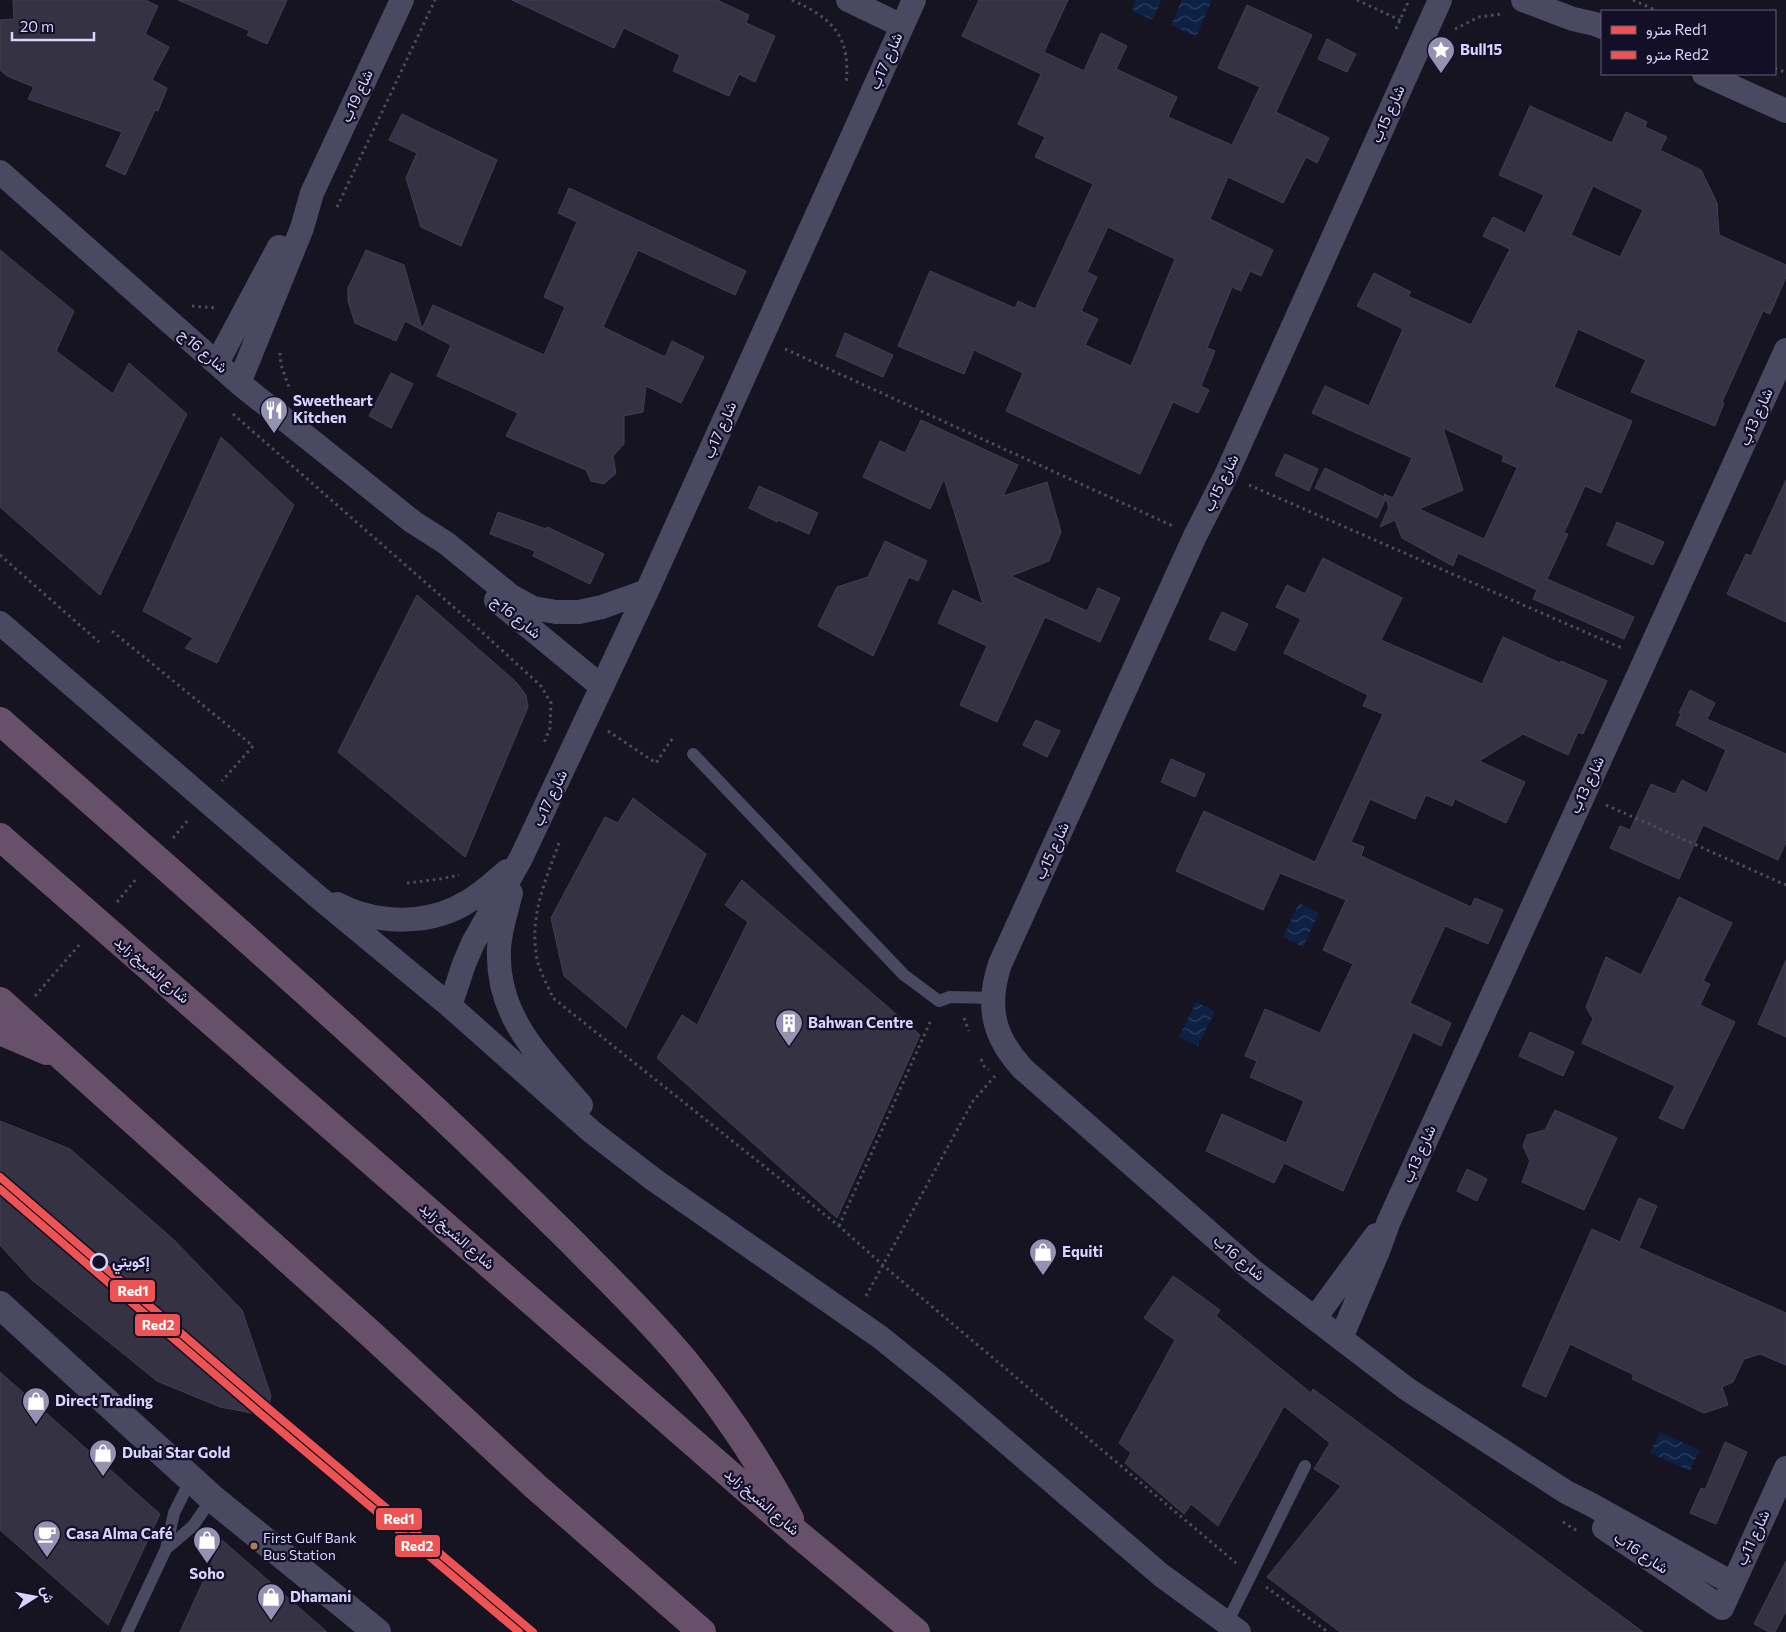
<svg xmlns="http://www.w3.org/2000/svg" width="1786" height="1632" font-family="Commissioner,Vazirmatn,sans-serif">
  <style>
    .water { fill: url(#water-waves) }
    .building { fill: #343243; stroke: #433f54; fill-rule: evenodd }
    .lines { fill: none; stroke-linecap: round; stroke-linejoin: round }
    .path { stroke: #44505f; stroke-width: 3; stroke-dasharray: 2.5 4; stroke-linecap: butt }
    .service { stroke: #4a4962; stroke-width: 12 }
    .minor { stroke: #4a4962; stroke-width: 24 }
    .tertiary { stroke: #4a4962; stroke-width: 28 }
    .motorway { stroke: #67516a; stroke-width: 28 }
    .metro-1-casing { stroke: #130f26; stroke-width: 11 }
    .metro-2-casing { stroke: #130f26; stroke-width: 11 }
    .metro-1 { stroke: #ed5353; stroke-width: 8 }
    .metro-2 { stroke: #ed5353; stroke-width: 8 }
    .stop-dot { fill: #130f26; stroke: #d9d4ff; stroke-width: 2.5 }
    .bus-dot { fill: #b07c57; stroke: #130f26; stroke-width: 2 }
    .labels { text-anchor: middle; stroke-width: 4.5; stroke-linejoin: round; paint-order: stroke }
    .bus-label { font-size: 14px; fill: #d9d4ff; stroke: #130f26; text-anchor: start }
    .poi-label { font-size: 15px; font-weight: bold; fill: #d9d4ff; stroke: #130f26; text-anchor: start }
    .street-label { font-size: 15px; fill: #d9d4ff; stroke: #130f26 }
    .stop-label { font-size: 15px; font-weight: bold; fill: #d9d4ff; stroke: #130f26; text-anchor: start }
    .line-badge { stroke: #130f26; stroke-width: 2 }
    .badge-label { font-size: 14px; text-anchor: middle; font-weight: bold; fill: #fff }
  </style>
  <defs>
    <pattern id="water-waves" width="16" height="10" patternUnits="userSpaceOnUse" patternTransform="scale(1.25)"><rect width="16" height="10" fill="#0d2144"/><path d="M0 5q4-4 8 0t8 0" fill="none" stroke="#304060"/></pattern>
  </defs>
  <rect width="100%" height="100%" fill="#161421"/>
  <path class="water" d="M1136 0H1161L1153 20 1132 11Z
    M1182 0H1212L1196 37 1171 25Z
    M1299 903 1319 913 1303 947 1283 937Z
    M1196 1002 1215 1011 1198 1046 1179 1037Z
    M1660 1432 1699 1450 1690 1471 1650 1453Z"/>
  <path class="building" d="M13 0H145L158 6 145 34 169 47 152 80 167 88 158 111 155 110 125 175 106 166 122 132 28 99 34 87 7 76 0 70V20L14 19Z
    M178 0H287L267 44 247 35 250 31Z
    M512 0H717L749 15 746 23 775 36 755 82 739 74 729 96 673 71 680 55 624 28 614 48Z
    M979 0H1068L1044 52 1084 71 1101 33 1127 46 1116 69 1177 97 1168 117 1232 145 1260 87 1218 68 1247 5 1312 35 1276 112 1329 138 1317 163 1306 157 1283 203 1228 177 1210 219 1273 250 1261 276 1250 271 1241 291 1232 287 1207 348 1215 351 1201 386 1209 390 1198 413 1173 402 1140 474 1006 411 1023 373 974 350 964 374 898 346 930 271 1015 308 1018 301 1035 309 1093 184 1035 157 1045 137 1018 124 1041 74 962 36ZM1108 227 1175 259 1131 366 1085 345 1098 319 1081 311 1097 277 1087 272Z
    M1327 39 1356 54 1347 72 1318 59Z
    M1530 106 1612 143 1626 112 1647 122 1645 127 1667 137 1660 150 1701 170 1717 203 1719 235 1786 265V277L1770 314 1763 311 1722 402 1724 403 1715 426 1631 392 1646 360 1578 329 1554 387 1632 421 1601 493 1585 486 1564 533 1568 534 1547 579 1634 617 1624 639 1533 599 1537 590 1458 553 1453 566 1402 538 1395 520 1380 527 1389 507 1384 494 1393 498 1412 458 1312 413 1325 386 1369 406 1403 329 1357 306 1374 273 1411 292 1408 296 1471 325 1510 249 1483 236 1493 217 1525 233 1544 195 1499 175ZM1593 186 1643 210 1620 257 1571 235ZM1443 428 1504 456 1502 461 1516 467 1518 466 1484 539 1419 509 1463 490Z
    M402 114 497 160 461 246 421 227 406 178 417 153 389 140Z
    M569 188 746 271 735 295 638 250 603 327 665 357 672 341 704 357 681 403 646 386 643 412 624 416V444L613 456 616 473 604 484 591 481 586 470 506 436 518 413 437 376 451 345 405 321 396 341 355 323 348 301V288L366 250 404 265 422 329 433 305 544 355 565 307 544 297 577 222 558 213Z
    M0 250 74 311 56 351 113 394 129 363 187 414 100 595 0 507Z
    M845 333 893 355 883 377 836 356Z
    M391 373 413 384 391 428 369 416Z
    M921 420 1018 465 1003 496 1047 482 1061 532 1049 561 1011 576 1087 611 1098 588 1120 598 1100 642 1045 617 997 722 960 705 987 646 938 623 953 590 983 604 944 479 930 509 863 477 880 441 905 453Z
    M221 437 294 505 217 663 185 648 193 638 143 611Z
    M1285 454 1318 469 1309 491 1275 475Z
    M1325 468 1386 498 1377 518 1315 488Z
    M1786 480V622L1727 594 1746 554 1751 556Z
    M759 486 818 513 809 534 778 520 777 522 749 508Z
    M498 512 546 529 547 527 604 554 590 584 533 556 535 551 490 534Z
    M1617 522 1664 542 1653 565 1607 545Z
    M885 541 927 561 918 581 909 577 873 656 818 626 837 587 868 577Z
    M1323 558 1402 598 1381 640 1482 684 1503 637 1560 663 1561 661 1607 681 1583 734 1578 732 1568 755 1523 734 1479 761 1525 782 1506 823 1455 799 1452 806 1426 795 1415 819 1370 799 1351 842 1364 847 1361 856 1471 907 1475 898 1503 910 1488 944 1445 926 1410 1003 1451 1023 1441 1046 1413 1032 1343 1191 1284 1163 1274 1183 1206 1151 1222 1114 1286 1143 1304 1101 1250 1077 1257 1061 1245 1056 1265 1009 1320 1033 1353 964 1323 950 1346 900 1280 873 1263 910 1176 871 1204 811 1315 862 1383 714 1363 706 1368 695 1284 653 1301 619 1276 607 1287 585 1305 594Z
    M417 595 516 682 526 695 528 707 465 857 338 752Z
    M1222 612 1248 624 1235 651 1209 639Z
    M1690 690 1715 703 1707 719 1786 754V842L1778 860 1703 825 1679 879 1610 848 1620 826 1630 830 1651 784 1675 794 1682 780 1707 793 1726 750 1676 725 1681 714 1679 713Z
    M1036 720 1060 731 1047 757 1023 745Z
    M1171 759 1205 774 1195 797 1161 782Z
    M633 798 706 854 626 1028 564 976 551 918 605 817 618 823Z
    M742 880 920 1035 837 1218 657 1058 682 1015 697 1025 748 922 725 905Z
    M1679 897 1732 923 1703 981 1710 984 1700 1005 1735 1022 1683 1129 1659 1118 1675 1086 1582 1043 1593 1019 1586 1007 1606 957 1641 975Z
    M1786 960V1037L1758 1024Z
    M1530 1032 1574 1052 1563 1076 1519 1056Z
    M1555 1110 1617 1138 1584 1210 1522 1182 1530 1161 1523 1146 1527 1135 1545 1130Z
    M0 1121 70 1149 173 1239 242 1310 271 1396 268 1408 257 1414 220 1407 157 1381 31 1279 0 1245Z
    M1467 1169 1487 1179 1477 1201 1457 1191Z
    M1639 1198 1657 1206 1639 1248 1786 1313V1365L1760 1354 1744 1359 1733 1382 1722 1387 1728 1405 1704 1413 1632 1379 1634 1375 1570 1344 1546 1397 1522 1386 1592 1229 1620 1242Z
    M1173 1276 1220 1310 1216 1316 1311 1393 1313 1389 1643 1632H1340L1267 1577 1341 1486 1314 1469 1330 1443 1284 1406 1218 1526 1191 1504 1184 1514 1125 1463 1131 1453 1119 1443 1175 1340 1144 1318Z
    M0 1372 160 1514 108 1625 0 1530Z
    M1725 1442 1747 1452 1716 1524 1690 1513 1701 1488 1705 1490Z
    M222 1540 327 1632H180Z
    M1786 1561V1611L1775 1632H1769L1754 1624Z"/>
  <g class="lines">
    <path class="path" d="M792 0C834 19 851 37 846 85
      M1357 0 1402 21
      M1633 0 1657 11
      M1396 29 1409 0
      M1455 29 1479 17 1501 14
      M1775 68 1786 73
      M337 207 435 0
      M192 306 216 308
      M785 349 1173 526
      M280 353 281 365 290 390
      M233 414 482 632 541 686 551 703 550 728 544 743
      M1249 485 1624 649
      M0 555 99 642
      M112 631 253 746 222 781
      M608 731 656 763 671 740 676 743
      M1606 805 1786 885
      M173 838 188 820
      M559 843C545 882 529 916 537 959 540 972 548 986 553 998L839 1226 884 1266 1236 1563
      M407 883 440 879 459 875
      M117 902 137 878
      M35 996 80 944
      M964 1018 969 1031
      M981 1059 984 1066 989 1070
      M839 1226 931 1020
      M866 1296 973 1101 995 1076
      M1563 1522 1579 1532
      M1266 1587 1328 1632"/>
    <path class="service" d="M693 754 904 975 939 1001 950 997 992 998
      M166 1549 193 1526 212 1498
      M1227 1623 1305 1466
      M127 1632 166 1549 174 1513 191 1479"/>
    <path class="minor" d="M848 0 902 26
      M1440 0 1226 475 1195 536 1000 964C986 1006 993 1037 1023 1069L1253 1271 1407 1389 1566 1492 1590 1504 1732 1583
      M1523 0 1573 19 1595 24 1602 27
      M1704 74 1786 111
      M0 172 239 383 413 522 446 543 511 596 533 608 556 612H579L602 607 647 591
      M217 363 279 247
      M239 383 302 228 312 193 402 0
      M496 600 602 687
      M0 623 317 896 450 1006 592 1132 653 1179 880 1337 942 1387 1161 1575 1239 1632
      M511 893C506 912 500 930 499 949 496 1017 540 1057 581 1105
      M337 904C345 908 354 912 362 914 396 924 437 921 467 902 482 894 494 882 507 871
      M450 1006 464 964 473 943 521 858 647 591 914 0
      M1315 1318 1376 1235
      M1341 1338 1378 1251 1389 1221C1521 930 1655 641 1786 350
      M1604 1528 1722 1608 1786 1468"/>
    <path class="tertiary" d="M0 1305 212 1498 377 1632"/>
    <path class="motorway" d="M0 721C136 841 273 960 406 1083 462 1134 516 1187 570 1240 608 1279 648 1317 683 1359 724 1409 760 1462 790 1519
      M0 837 798 1534 916 1632
      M0 1001 372 1335 535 1486 702 1632
      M0 1031 47 1051"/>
    <g class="metro-1-casing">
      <path id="metro-1" d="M0 1177 268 1408 533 1632"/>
    </g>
    <g class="metro-2-casing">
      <path id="metro-2" d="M0 1189 262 1415 519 1632"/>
    </g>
    <use href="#metro-1" class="metro-1"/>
    <use href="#metro-2" class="metro-2"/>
  </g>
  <defs>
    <g id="sight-pin" transform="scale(1.4375)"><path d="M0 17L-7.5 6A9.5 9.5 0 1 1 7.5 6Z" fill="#9591b1" stroke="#130f26"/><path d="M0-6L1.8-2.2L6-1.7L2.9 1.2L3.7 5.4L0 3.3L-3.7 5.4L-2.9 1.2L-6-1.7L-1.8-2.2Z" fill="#fff"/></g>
    <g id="restaurant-pin" transform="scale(1.4375)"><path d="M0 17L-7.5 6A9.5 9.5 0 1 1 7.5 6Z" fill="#9591b1" stroke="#130f26"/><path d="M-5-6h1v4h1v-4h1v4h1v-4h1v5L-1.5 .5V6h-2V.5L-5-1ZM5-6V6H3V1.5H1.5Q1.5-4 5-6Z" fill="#fff"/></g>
    <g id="building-pin" transform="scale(1.4375)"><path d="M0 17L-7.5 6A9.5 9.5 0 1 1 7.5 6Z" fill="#9591b1" stroke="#130f26"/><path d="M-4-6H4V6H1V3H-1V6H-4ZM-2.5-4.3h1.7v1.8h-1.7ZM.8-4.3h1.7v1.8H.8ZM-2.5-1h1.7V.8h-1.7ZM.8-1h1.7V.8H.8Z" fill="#fff"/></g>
    <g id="shop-pin" transform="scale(1.4375)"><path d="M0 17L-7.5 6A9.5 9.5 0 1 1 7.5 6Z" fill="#9591b1" stroke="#130f26"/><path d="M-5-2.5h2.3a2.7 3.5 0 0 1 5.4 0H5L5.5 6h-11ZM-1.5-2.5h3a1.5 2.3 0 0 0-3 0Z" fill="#fff"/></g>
    <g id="cafe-pin" transform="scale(1.4375)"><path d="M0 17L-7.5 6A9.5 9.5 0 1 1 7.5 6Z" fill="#9591b1" stroke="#130f26"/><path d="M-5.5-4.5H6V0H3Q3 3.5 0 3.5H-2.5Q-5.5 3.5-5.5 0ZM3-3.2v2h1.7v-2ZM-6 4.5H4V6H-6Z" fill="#fff"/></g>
  </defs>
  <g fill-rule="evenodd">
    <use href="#sight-pin" x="1441" y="50"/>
    <use href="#restaurant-pin" x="274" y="410"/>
    <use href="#building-pin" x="789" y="1023"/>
    <use href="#shop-pin" x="1043" y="1252"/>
    <use href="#shop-pin" x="36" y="1401"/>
    <use href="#shop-pin" x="103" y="1453"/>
    <use href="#cafe-pin" x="47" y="1534"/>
    <use href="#shop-pin" x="207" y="1540"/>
    <use href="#shop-pin" x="271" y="1597"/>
  </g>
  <circle class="stop-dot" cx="99" cy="1262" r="8"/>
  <circle class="bus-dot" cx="254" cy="1546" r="4.5"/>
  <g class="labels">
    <g class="bus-label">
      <text x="263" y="1543">First Gulf Bank<tspan x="263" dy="17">Bus Station</tspan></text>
    </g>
    <g class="poi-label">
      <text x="1460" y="55">Bull15</text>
      <text x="293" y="406">Sweetheart<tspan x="293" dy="17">Kitchen</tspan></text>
      <text x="808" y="1028">Bahwan Centre</text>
      <text x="1062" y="1257">Equiti</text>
      <text x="55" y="1406">Direct Trading</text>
      <text x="122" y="1458">Dubai Star Gold</text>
      <text x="66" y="1539">Casa Alma Café</text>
      <text x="207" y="1579" text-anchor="middle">Soho</text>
      <text x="290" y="1602">Dhamani</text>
    </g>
    <g class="street-label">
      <text transform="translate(886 61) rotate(-66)" y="5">شارع 17ب</text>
      <text transform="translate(357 96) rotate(-65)" y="5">شاع 19ب</text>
      <text transform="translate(1388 114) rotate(-66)" y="5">شارع 15ب</text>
      <text transform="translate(203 351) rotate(41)" y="5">شارع 16ج</text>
      <text transform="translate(1756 417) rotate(-66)" y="5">شارع 13ب</text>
      <text transform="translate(720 430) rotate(-66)" y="5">شارع 17ب</text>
      <text transform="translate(1221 483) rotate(-64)" y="5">شارع 15ب</text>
      <text transform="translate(516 617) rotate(39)" y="5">شارع 16ج</text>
      <text transform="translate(1587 785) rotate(-65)" y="5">شارع 13ب</text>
      <text transform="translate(550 798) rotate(-64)" y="5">شارع 17ب</text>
      <text transform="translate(1052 851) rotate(-65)" y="5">شارع 15ب</text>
      <text transform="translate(152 970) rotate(41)" y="5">شارع الشيخ زايد</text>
      <text transform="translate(1419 1154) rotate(-66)" y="5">شارع 13ب</text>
      <text transform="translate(457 1236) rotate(41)" y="5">شارع الشيخ زايد</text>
      <text transform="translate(1239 1258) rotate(40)" y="5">شارع 16ب</text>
      <text transform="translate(762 1502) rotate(41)" y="5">شارع الشيخ زايد</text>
      <text transform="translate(1753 1538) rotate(-65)" y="5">شارع 11ب</text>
      <text transform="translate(1641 1553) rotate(34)" y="5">شارع 16ب</text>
    </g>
    <g class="stop-label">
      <text x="112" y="1267">إكويتي</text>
    </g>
  </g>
  <g class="line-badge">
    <rect x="109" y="1279" width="47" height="24" rx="5" fill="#ed5353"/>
    <rect x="134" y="1313" width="47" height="24" rx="5" fill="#ed5353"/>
    <rect x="375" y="1507" width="48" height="24" rx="5" fill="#ed5353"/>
    <rect x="394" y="1534" width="47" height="24" rx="5" fill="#ed5353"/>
  </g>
  <g class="badge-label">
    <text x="133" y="1296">Red1</text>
    <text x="158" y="1330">Red2</text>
    <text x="399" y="1524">Red1</text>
    <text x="417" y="1551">Red2</text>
  </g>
  <rect x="1601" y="10" width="175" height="65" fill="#130f26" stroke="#625e7d"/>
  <rect x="1611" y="26" width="25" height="8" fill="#ed5353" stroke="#625e7d"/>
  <text x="1646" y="35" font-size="15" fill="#d9d4ff">مترو Red1</text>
  <rect x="1611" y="51" width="25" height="8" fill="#ed5353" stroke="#625e7d"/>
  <text x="1646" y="60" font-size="15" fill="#d9d4ff">مترو Red2</text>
  <g transform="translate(35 1597) rotate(79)" stroke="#130f26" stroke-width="4" paint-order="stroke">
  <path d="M0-4L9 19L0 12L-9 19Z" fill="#d9d4ff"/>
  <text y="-8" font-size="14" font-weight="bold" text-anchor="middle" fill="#d9d4ff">ش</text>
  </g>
  <path d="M12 32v8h82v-8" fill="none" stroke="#d9d4ff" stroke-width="2.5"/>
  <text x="20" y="32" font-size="15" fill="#d9d4ff" stroke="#130f26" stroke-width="4" paint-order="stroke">20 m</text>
</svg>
